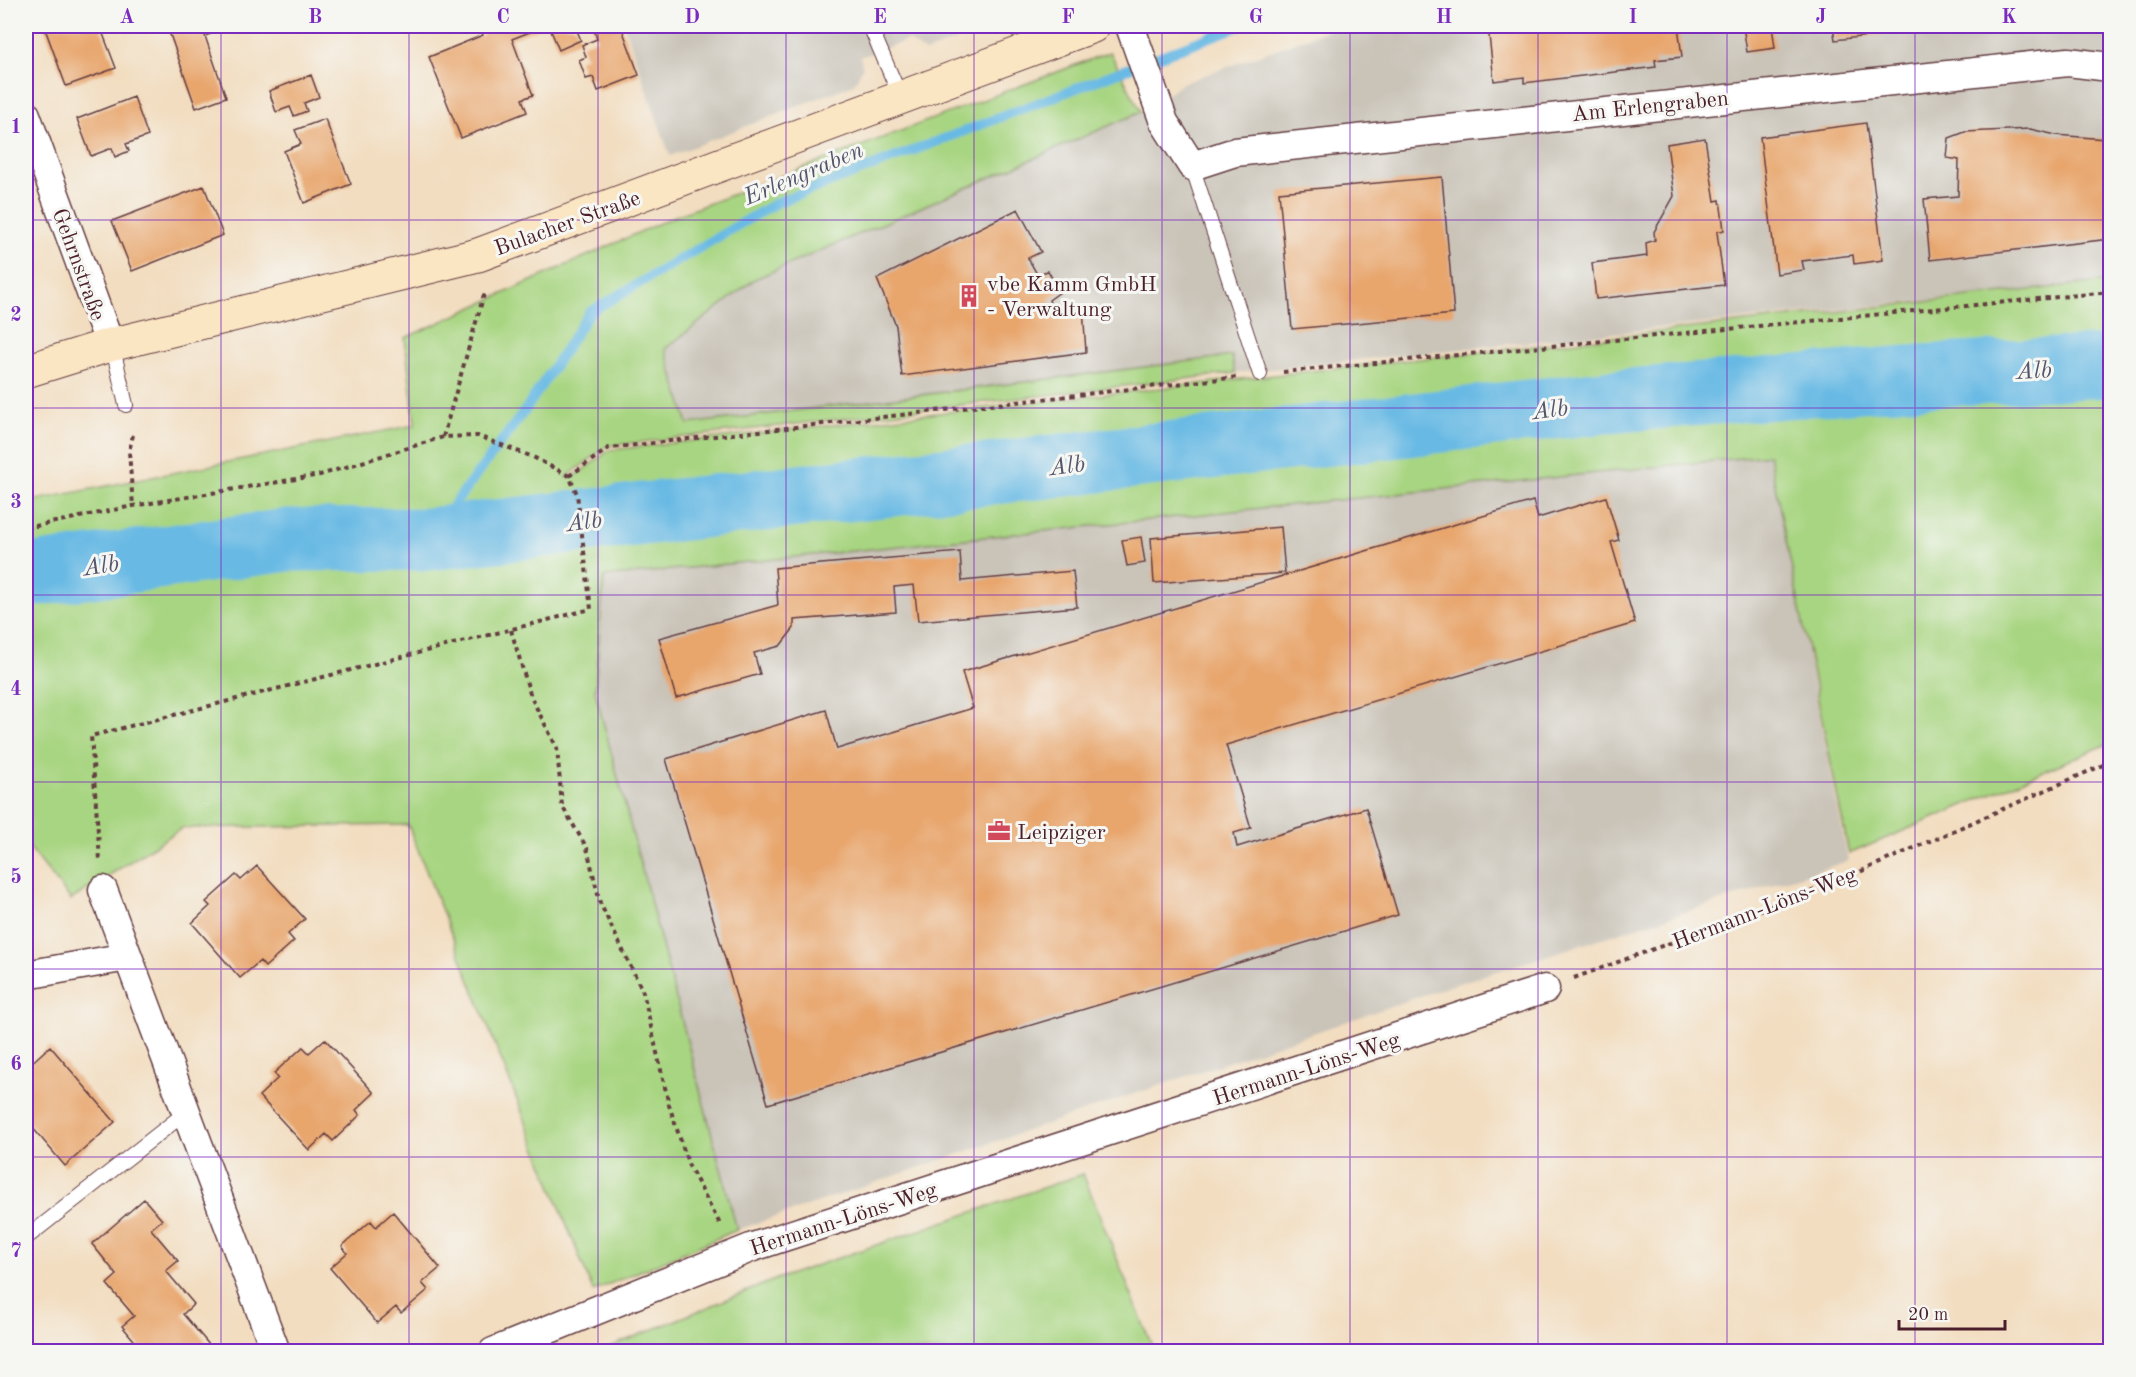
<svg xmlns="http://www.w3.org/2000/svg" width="2136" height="1377" font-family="'Old Standard TT',serif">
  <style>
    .industrial { fill: #c9c3b8 }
    .green { fill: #a8d581; stroke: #797a56; stroke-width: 1.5 }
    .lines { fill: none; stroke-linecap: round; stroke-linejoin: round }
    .stream { stroke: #68b9e4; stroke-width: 10 }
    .river { stroke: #68b9e4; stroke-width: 63 }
    .building { fill: #e8a66d }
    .lane-casing { stroke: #633c41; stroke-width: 16 }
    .street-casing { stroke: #633c41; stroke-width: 31 }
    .secondary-casing { stroke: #633c41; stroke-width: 35 }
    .path { stroke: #633c41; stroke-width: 4; stroke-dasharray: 4.5 4.5; stroke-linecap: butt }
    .lane { stroke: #fff; stroke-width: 14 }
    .street { stroke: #fff; stroke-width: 28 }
    .secondary { stroke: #fbe6c4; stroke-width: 33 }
    .grid { fill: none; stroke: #7b2cbf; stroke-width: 1.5; stroke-opacity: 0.55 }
    .labels { text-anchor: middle; stroke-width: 6; stroke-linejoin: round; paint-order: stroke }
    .street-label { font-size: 22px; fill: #4a1f2b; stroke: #f6f6f2 }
    .poi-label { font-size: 22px; fill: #4a1f2b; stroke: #f6f6f2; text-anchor: start }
    .water-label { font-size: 24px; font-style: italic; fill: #54556c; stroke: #f6f6f2 }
    .neatline { fill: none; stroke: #7b2cbf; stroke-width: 2 }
    .grid-label { font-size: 20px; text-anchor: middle; font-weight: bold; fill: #7b2cbf }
  </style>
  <rect width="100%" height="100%" fill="#f6f6f2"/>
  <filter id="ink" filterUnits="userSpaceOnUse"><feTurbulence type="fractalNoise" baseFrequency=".0167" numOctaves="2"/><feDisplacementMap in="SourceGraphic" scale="12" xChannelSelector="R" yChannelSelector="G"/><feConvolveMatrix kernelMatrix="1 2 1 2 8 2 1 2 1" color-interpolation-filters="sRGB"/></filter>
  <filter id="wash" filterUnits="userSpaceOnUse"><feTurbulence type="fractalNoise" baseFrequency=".008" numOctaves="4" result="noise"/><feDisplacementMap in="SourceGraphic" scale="24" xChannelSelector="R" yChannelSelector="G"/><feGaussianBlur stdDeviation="1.35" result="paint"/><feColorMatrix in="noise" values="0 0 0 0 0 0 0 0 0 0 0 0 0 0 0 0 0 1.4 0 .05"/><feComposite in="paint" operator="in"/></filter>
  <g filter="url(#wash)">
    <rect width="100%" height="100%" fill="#f2ddc0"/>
    <path class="industrial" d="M624 26H995L925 52 908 40 860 57 863 67 854 84 670 156Z
      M1339 26H2110V281L1235 373 1232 357 688 425 665 349 755 279 1141 112 1183 83Z
      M1769 455 1848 861 1456 984 737 1230 595 691 604 577Z"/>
    <path class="green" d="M1110 52 1141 112 755 279 665 349 688 424 1232 356 1235 373 608 446 565 478 576 475 610 450 2110 281V743L1849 854 1769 455 604 577 595 691 737 1230 593 1291 408 825 182 828 71 900 26 843V502L415 425 405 338 673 217Z
      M1083 1174 1154 1351H600L777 1279Z"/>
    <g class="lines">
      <path class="stream" d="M428 539 526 409 590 312 776 203 1239 26"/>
      <path class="river" d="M26 576 288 540 428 539 1605 402 1922 376 2110 366"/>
    </g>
    <g id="blocks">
      <path class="building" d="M44 26H100L116 68 66 86Z
        M167 26H232L205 36 226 97 196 108Z
        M479 26H545L512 39 533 95 522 99 527 112 461 138 429 57 483 35Z
        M549 26H575L581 40 559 50Z
        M598 26H621L639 75 598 91 593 77 586 79 579 60 586 57 582 45 597 39 593 27Z
        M1488 26H1678L1682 57 1655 60 1656 67 1524 83V77L1494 81Z
        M1743 26H1772L1775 48 1747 52Z
        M1833 26H1945V27L1835 40Z
        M311 75 319 97 304 103 307 111 294 116 290 107 276 112 269 91Z
        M134 97 148 136 126 144 129 151 115 157 112 148 91 156 77 119Z
        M325 119 351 184 304 203 284 151 301 144 295 130Z
        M1866 123 1883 260 1854 264 1853 255 1802 261 1804 270 1777 274 1760 137Z
        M2030 129 2056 135 2105 139 2107 175H2110V239L1930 260 1924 199 1958 196 1959 160 1947 158 1949 138 1965 132Z
        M1705 138 1715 201 1720 200 1724 230 1717 232 1724 285 1596 299 1592 263 1647 256 1646 243 1655 240 1654 232 1674 196 1667 144Z
        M1442 177 1454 314 1292 329 1279 192Z
        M204 186 223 235 132 271 112 221Z
        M1018 209 1041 252 1028 258 1037 274 1048 271 1060 292 1049 300 1052 309 1083 308 1086 352 902 376 896 326 877 279Z
        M1606 497 1619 540 1611 542 1635 623 1226 745 1251 828 1234 833 1237 847 1366 808 1398 915 768 1104 666 759 826 710 837 749 973 708 962 672 1533 501 1538 518Z
        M1281 527 1285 573 1154 583 1151 538Z
        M1141 537 1145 563 1127 566 1122 540Z
        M960 552 962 581 1073 571 1077 607 918 621 914 585 894 587 896 612 794 620V628L780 646 754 653 760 674 676 698 659 638 778 605 775 568Z
        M257 866 305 919 288 934 294 941 265 967 260 961 240 978 192 923 210 906 206 902 236 875 241 880Z
        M325 1039 374 1093 356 1110 360 1115 333 1141 326 1134 309 1150 259 1096 278 1078 274 1073 303 1047 309 1053Z
        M50 1046 115 1122 65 1166 26 1120V1068Z
        M144 1199 162 1220 151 1229 178 1261 166 1271 194 1304 183 1314 211 1347 206 1352H144L122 1326 134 1316 107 1284 117 1275 92 1244Z
        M393 1212 440 1268 422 1283 428 1290 401 1313 396 1307 377 1323 330 1268 347 1253 342 1246 371 1221 376 1227Z
        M26 1339 34 1348 30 1352H26Z"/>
    </g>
  </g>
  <g filter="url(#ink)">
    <use href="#blocks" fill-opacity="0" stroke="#633c41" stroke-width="1.5"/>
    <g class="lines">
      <g class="lane-casing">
        <path id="lane" d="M870 26 901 98
          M1192 166 1260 374
          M112 344 126 405
          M26 1238 185 1113"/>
      </g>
      <g class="street-casing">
        <path id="street" d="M1130 26 1164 122 1192 166 1235 152 2068 62 2110 67
          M26 115 110 345
          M103 890 276 1352
          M26 975 127 957
          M493 1352 753 1247 1545 989"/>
      </g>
      <g class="secondary-casing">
        <path id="secondary" d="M26 371 110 345 478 255 1093 26"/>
      </g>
      <path class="path" d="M1283 372 2110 292
        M133 435 129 451 133 506
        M443 437 485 291
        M569 476 609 448 1237 377
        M26 528 133 506 320 475 443 437 478 436 533 457 569 476 577 494 591 609 91 736 100 860
        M511 630 531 697 557 748 562 806 587 848 600 903 643 992 669 1105 689 1166 721 1226
        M1574 978 1832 884 2110 762"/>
      <use href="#lane" class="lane"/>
      <use href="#street" class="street"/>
      <use href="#secondary" class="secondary"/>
    </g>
  </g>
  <path class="grid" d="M221 26V1352M409 26V1352M598 26V1352M786 26V1352M974 26V1352M1162 26V1352M1350 26V1352M1538 26V1352M1727 26V1352M1915 26V1352M26 220H2110M26 408H2110M26 595H2110M26 782H2110M26 969H2110M26 1157H2110"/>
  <defs>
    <g id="building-bare" transform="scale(1.8)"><path d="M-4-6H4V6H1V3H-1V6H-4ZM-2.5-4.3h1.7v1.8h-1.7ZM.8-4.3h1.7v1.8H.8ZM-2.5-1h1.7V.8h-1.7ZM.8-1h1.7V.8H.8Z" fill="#d1495b" stroke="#f6f6f2" stroke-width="2.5" paint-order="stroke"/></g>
    <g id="office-bare" transform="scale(1.8)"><path d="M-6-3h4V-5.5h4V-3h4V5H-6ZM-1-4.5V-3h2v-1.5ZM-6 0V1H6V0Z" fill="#d1495b" stroke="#f6f6f2" stroke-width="2.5" paint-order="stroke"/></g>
  </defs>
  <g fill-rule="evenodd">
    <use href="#building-bare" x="969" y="296"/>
    <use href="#office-bare" x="999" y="831"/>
  </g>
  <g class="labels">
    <g class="street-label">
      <text transform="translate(1650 105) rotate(-6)" y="8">Am Erlengraben</text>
      <text transform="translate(567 222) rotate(-20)" y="8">Bulacher Straße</text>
      <text transform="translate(80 264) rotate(70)" y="8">Gehrnstraße</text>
      <text transform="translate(1764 907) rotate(-21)" y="8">Hermann-Löns-Weg</text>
      <text transform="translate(1306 1068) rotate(-18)" y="8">Hermann-Löns-Weg</text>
      <text transform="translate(843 1218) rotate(-18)" y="8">Hermann-Löns-Weg</text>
    </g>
    <g class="poi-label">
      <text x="987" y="291">vbe Kamm GmbH<tspan x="987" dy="25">- Verwaltung</tspan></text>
      <text x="1017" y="839">Leipziger</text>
    </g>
    <g class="water-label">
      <text transform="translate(803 173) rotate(-23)" y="8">Erlengraben</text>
      <text transform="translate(2034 370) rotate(-3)" y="8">Alb</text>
      <text transform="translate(1550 409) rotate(-7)" y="8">Alb</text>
      <text transform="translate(1067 465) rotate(-7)" y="8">Alb</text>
      <text transform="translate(584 521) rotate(-7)" y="8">Alb</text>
      <text transform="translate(101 565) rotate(-8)" y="8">Alb</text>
    </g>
  </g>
  <rect width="2136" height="1377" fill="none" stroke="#f6f6f2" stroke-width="66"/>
  <path d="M1899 1320v9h106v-9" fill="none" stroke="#4a1f2b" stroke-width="3"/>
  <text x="1908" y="1320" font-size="18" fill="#4a1f2b" stroke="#f6f6f2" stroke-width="4.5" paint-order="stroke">20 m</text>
  <rect x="33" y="33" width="2070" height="1311" class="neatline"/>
  <g class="grid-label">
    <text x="127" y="23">A</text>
    <text x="315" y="23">B</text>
    <text x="503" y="23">C</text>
    <text x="692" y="23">D</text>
    <text x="880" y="23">E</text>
    <text x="1068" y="23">F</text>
    <text x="1256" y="23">G</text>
    <text x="1444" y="23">H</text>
    <text x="1633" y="23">I</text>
    <text x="1821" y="23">J</text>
    <text x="2009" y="23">K</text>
    <text x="16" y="133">1</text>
    <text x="16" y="321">2</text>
    <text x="16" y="508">3</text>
    <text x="16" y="695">4</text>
    <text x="16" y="883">5</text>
    <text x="16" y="1070">6</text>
    <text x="16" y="1257">7</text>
  </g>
</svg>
